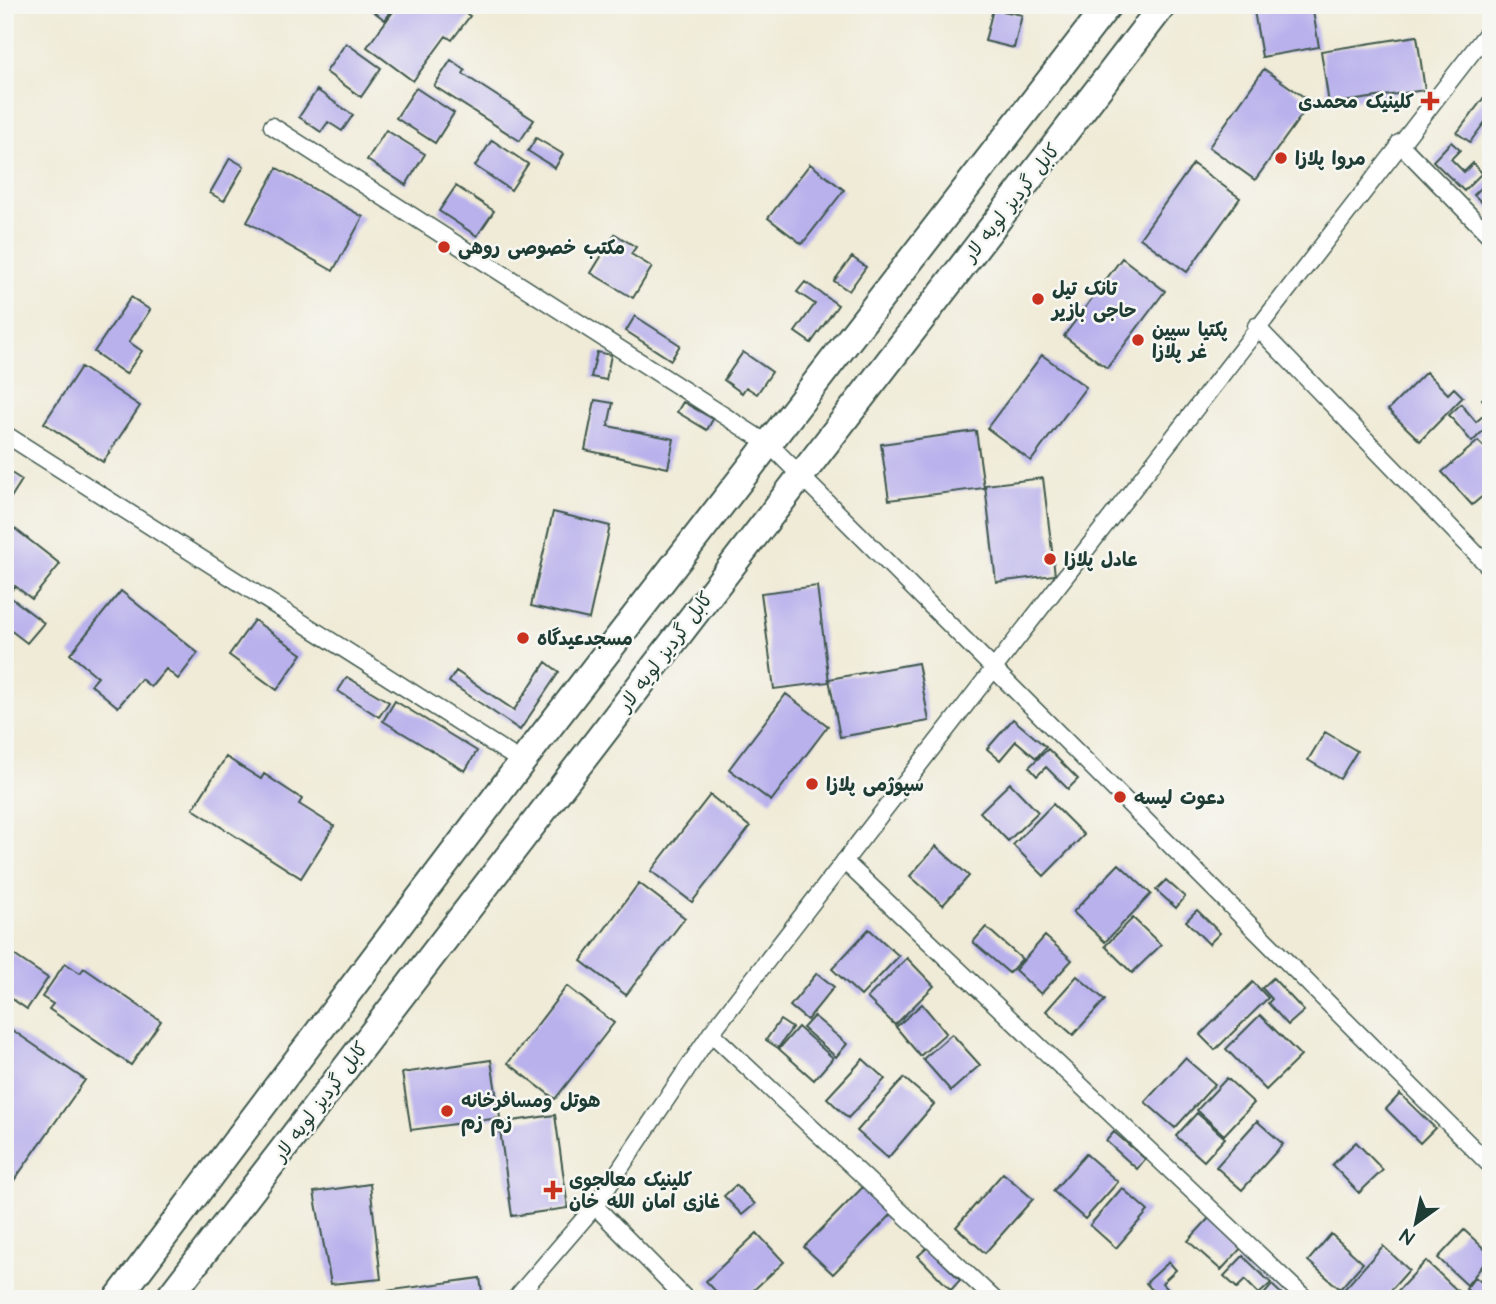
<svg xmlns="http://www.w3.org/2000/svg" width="1496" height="1304" font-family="'Architects Daughter','Playpen Sans Arabic',sans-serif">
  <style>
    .building { fill: #b9b1ec }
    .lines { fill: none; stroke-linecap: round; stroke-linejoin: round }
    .minor-casing { stroke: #3e574c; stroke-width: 19 }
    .trunk-casing { stroke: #3e574c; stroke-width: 30 }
    .minor { stroke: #fff; stroke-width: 16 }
    .trunk { stroke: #fff; stroke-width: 26 }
    .poi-dot { fill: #c8321e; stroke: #f6f6f2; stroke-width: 2.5 }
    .labels { text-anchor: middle; stroke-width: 5; stroke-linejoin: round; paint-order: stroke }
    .poi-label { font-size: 19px; font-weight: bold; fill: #1f3d34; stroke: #f6f6f2; text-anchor: start }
    .street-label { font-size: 19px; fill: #1f3d34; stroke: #f6f6f2 }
  </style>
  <rect width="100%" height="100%" fill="#f6f6f2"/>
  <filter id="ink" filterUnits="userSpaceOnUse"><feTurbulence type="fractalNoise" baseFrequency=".0143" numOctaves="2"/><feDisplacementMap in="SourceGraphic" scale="14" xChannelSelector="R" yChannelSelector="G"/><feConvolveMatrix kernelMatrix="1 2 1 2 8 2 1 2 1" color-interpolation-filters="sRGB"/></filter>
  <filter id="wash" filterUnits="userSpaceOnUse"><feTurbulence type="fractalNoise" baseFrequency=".00686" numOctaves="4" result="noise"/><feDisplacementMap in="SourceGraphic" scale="28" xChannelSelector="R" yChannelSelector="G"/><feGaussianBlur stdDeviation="1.57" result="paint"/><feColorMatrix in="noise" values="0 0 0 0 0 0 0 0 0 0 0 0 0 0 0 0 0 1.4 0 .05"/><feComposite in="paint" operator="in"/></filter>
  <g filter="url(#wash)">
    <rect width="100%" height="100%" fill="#f0ebd7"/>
    <g id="blocks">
      <path class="building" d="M365 5H395L385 20Z
        M398 5H469L464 12 470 16 452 40 446 36 413 81 367 47Z
        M1253 5H1312L1319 47 1262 57Z
        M993 9 1022 15 1014 48 985 41Z
        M1417 36 1425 90 1329 104 1321 51Z
        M346 43 381 68 361 97 326 72Z
        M451 60 465 70 463 74 534 120 520 141 434 86Z
        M1264 69 1311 102 1255 180 1209 147Z
        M416 88 454 113 435 143 396 118Z
        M1491 88V114L1470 142 1457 133Z
        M317 90 353 115 342 131 328 122 321 132 299 117Z
        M386 130 425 154 406 185 367 160Z
        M536 138 563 154 555 168 528 151Z
        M492 140 528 164 511 190 475 166Z
        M1451 142 1460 150 1451 159 1464 172 1473 163 1482 173 1464 191 1433 161Z
        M230 158 244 166 224 201 210 193Z
        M810 164 844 190 802 244 768 218Z
        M1193 164 1240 198 1187 272 1140 238Z
        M277 168 363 217 333 271 247 222Z
        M1491 178V211L1474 195Z
        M456 186 494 211 477 236 439 211Z
        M615 234 636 247 631 254 652 267 633 298 591 273Z
        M852 257 866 267 849 291 834 281Z
        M1122 258 1165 291 1107 368 1064 336Z
        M805 282 838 305 811 343 795 332 815 304 797 292Z
        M131 297 150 310 129 342 142 351 126 374 94 352Z
        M635 316 680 345 671 360 626 331Z
        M597 352 611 355 606 380 591 377Z
        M743 352 772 372 757 394 746 387 742 393 724 380Z
        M1042 355 1086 387 1031 461 987 428Z
        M81 367 140 406 103 462 44 423Z
        M1426 372 1448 394 1454 388 1463 397 1420 441 1388 410Z
        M1491 391V409L1482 399Z
        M595 400 613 403 608 426 674 439 668 468 585 450Z
        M683 402 713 419 707 430 677 412Z
        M1461 404 1476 422 1484 415 1491 423 1472 442 1449 415Z
        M976 431 984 488 889 500 881 444Z
        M1478 441 1485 448 1491 443V489L1472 505 1442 472Z
        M5 469 22 480 10 499 5 495Z
        M1043 478 1055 575 996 582 985 485Z
        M553 512 610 526 589 619 531 606Z
        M14 528 60 564 32 599 15 586 9 594 5 591V540Z
        M817 586 829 682 774 689 761 593Z
        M121 591 198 653 178 679 166 669 151 687 141 679 118 707 91 685 98 677 70 654Z
        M5 593 44 623 27 643 5 626Z
        M254 620 302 654 277 690 229 655Z
        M546 662 559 672 520 730 449 682 456 671 514 710Z
        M918 663 929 721 840 737 829 679Z
        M347 677 389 702 379 717 338 691Z
        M786 694 828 726 771 801 729 769Z
        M395 701 477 751 465 771 383 721Z
        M1013 719 1046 747 1036 758 1016 741 1000 760 987 749Z
        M1325 732 1357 751 1340 779 1308 760Z
        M1048 749 1078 779 1068 789 1046 767 1037 776 1029 767Z
        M226 757 261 779 264 774 302 799 299 804 334 826 301 878 193 809Z
        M1010 783 1038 812 1008 841 980 812Z
        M710 795 750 827 692 902 651 871Z
        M1053 804 1084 835 1044 876 1013 845Z
        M936 846 969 876 943 905 910 876Z
        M1119 864 1151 894 1105 942 1073 912Z
        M1166 880 1185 897 1176 908 1156 890Z
        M639 883 685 918 626 995 581 961Z
        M1197 910 1220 933 1209 944 1186 921Z
        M1133 918 1161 945 1132 973 1105 946Z
        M986 927 1022 959 1009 973 973 942Z
        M869 929 899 956 861 996 832 969Z
        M1045 936 1072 960 1041 994 1015 970Z
        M5 949 48 978 27 1009 5 994Z
        M907 958 934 986 895 1025 867 998Z
        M65 963 80 973 84 968 161 1021 131 1065 49 1009 53 1004 42 997Z
        M817 973 834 987 807 1020 790 1006Z
        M1077 976 1105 1000 1073 1035 1046 1011Z
        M1273 978 1304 1011 1288 1025 1268 1003 1272 999 1262 988Z
        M1253 982 1268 998 1215 1050 1200 1035Z
        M567 986 614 1023 555 1099 508 1063Z
        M922 1004 946 1033 920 1056 896 1027Z
        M1260 1015 1301 1056 1266 1090 1226 1049Z
        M814 1016 847 1044 836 1057 803 1028Z
        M780 1020 792 1028 778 1048 766 1040Z
        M5 1025 85 1080 5 1193Z
        M798 1027 833 1058 814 1080 779 1049Z
        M952 1034 980 1065 951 1091 923 1059Z
        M1185 1058 1215 1084 1175 1128 1145 1102Z
        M863 1059 885 1079 848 1118 827 1098Z
        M491 1060 500 1118 411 1130 402 1073Z
        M904 1078 934 1104 888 1158 857 1131Z
        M1227 1078 1254 1103 1224 1135 1197 1110Z
        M1400 1094 1435 1128 1420 1143 1386 1109Z
        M1197 1113 1225 1138 1204 1161 1176 1136Z
        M555 1115 568 1208 512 1216 499 1123Z
        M1257 1121 1283 1144 1242 1190 1216 1167Z
        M1114 1132 1145 1159 1137 1169 1106 1141Z
        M1356 1142 1383 1170 1359 1193 1332 1165Z
        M1086 1154 1118 1182 1085 1219 1053 1191Z
        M1003 1173 1033 1199 985 1253 956 1227Z
        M370 1184 381 1279 331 1284 314 1192Z
        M736 1185 755 1204 742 1215 724 1196Z
        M864 1186 892 1214 833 1274 804 1247Z
        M1122 1188 1148 1211 1116 1248 1090 1225Z
        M1210 1217 1243 1246 1221 1270 1188 1241Z
        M1464 1230 1491 1255 1467 1285 1438 1258Z
        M757 1233 784 1262 744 1299H723L706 1281Z
        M1331 1234 1363 1263 1340 1289 1308 1261Z
        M1383 1246 1409 1270 1383 1299H1345L1340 1294Z
        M928 1247 960 1280 951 1290 918 1256Z
        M1243 1256 1271 1283 1259 1294 1245 1280 1237 1288 1224 1276Z
        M1426 1261 1462 1295 1458 1299H1390Z
        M1169 1262 1176 1270 1162 1283 1177 1299H1160L1146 1283Z
        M1475 1277 1491 1290V1299H1479L1466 1289Z
        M480 1278 483 1299H387L386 1291Z
        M1272 1285 1287 1299H1260Z"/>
    </g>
  </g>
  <g filter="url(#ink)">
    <use href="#blocks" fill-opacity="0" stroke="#3e574c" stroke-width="2"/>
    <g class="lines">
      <g class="minor-casing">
        <path id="minor" d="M272 126 770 445 1491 1166
          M1399 143 1491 237
          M1256 326 1491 569
          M5 434 522 762
          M844 861 1306 1299
          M711 1033 994 1299
          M595 1206 686 1299
          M515 1299 595 1206 711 1033 1491 28"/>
      </g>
      <g class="trunk-casing">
        <path id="trunk" d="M117 1299 522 762 1108 5
          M168 1299 1163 5"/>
      </g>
      <use href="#minor" class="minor"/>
      <use href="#trunk" class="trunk"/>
    </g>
  </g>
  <g class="poi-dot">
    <path d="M1426.5 90.5h7v7h7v7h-7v7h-7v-7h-7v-7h7z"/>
    <circle cx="1281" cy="158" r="7"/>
    <circle cx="444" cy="247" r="7"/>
    <circle cx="1038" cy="299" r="7"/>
    <circle cx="1138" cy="340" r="7"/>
    <circle cx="1050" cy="559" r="7"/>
    <circle cx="523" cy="638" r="7"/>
    <circle cx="812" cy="784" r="7"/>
    <circle cx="1120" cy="797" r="7"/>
    <circle cx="447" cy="1111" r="7"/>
    <path d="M549.5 1179.5h7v7h7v7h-7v7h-7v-7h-7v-7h7z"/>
  </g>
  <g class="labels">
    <g class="poi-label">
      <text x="1414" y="108" text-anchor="end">کلینیک محمدی</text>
      <text x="1295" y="165">مروا پلازا</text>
      <text x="458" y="254">مکتب خصوصی روهی</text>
      <text x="1052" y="295">تانک تیل<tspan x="1052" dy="22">حاجی بازیر</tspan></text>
      <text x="1152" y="336">پکتیا سپین<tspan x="1152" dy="22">غر پلازا</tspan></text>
      <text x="1064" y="566">عادل پلازا</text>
      <text x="537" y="645">مسجدعیدگاه</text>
      <text x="826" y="791">سپوژمی پلازا</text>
      <text x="1134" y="804">دعوت لیسه</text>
      <text x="461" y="1107">هوتل ومسافرخانه<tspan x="461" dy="22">زم زم</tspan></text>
      <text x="569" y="1186">کلینیک معالجوی<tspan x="569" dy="22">غازی امان الله خان</tspan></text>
    </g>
    <g class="street-label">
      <text transform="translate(1011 202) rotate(-52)" y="7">کابل گردیز لویه لار</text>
      <text transform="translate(665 651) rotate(-53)" y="7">کابل گردیز لویه لار</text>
      <text transform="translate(320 1101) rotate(-53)" y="7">کابل گردیز لویه لار</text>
    </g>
  </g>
  <rect width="1496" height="1304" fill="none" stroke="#f6f6f2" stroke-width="28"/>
  <g transform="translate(1416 1223) rotate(213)" stroke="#f6f6f2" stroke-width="5" paint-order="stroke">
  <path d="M0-5L12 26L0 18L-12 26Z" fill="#1f3d34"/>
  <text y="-10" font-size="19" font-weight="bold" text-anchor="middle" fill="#1f3d34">N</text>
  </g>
</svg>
